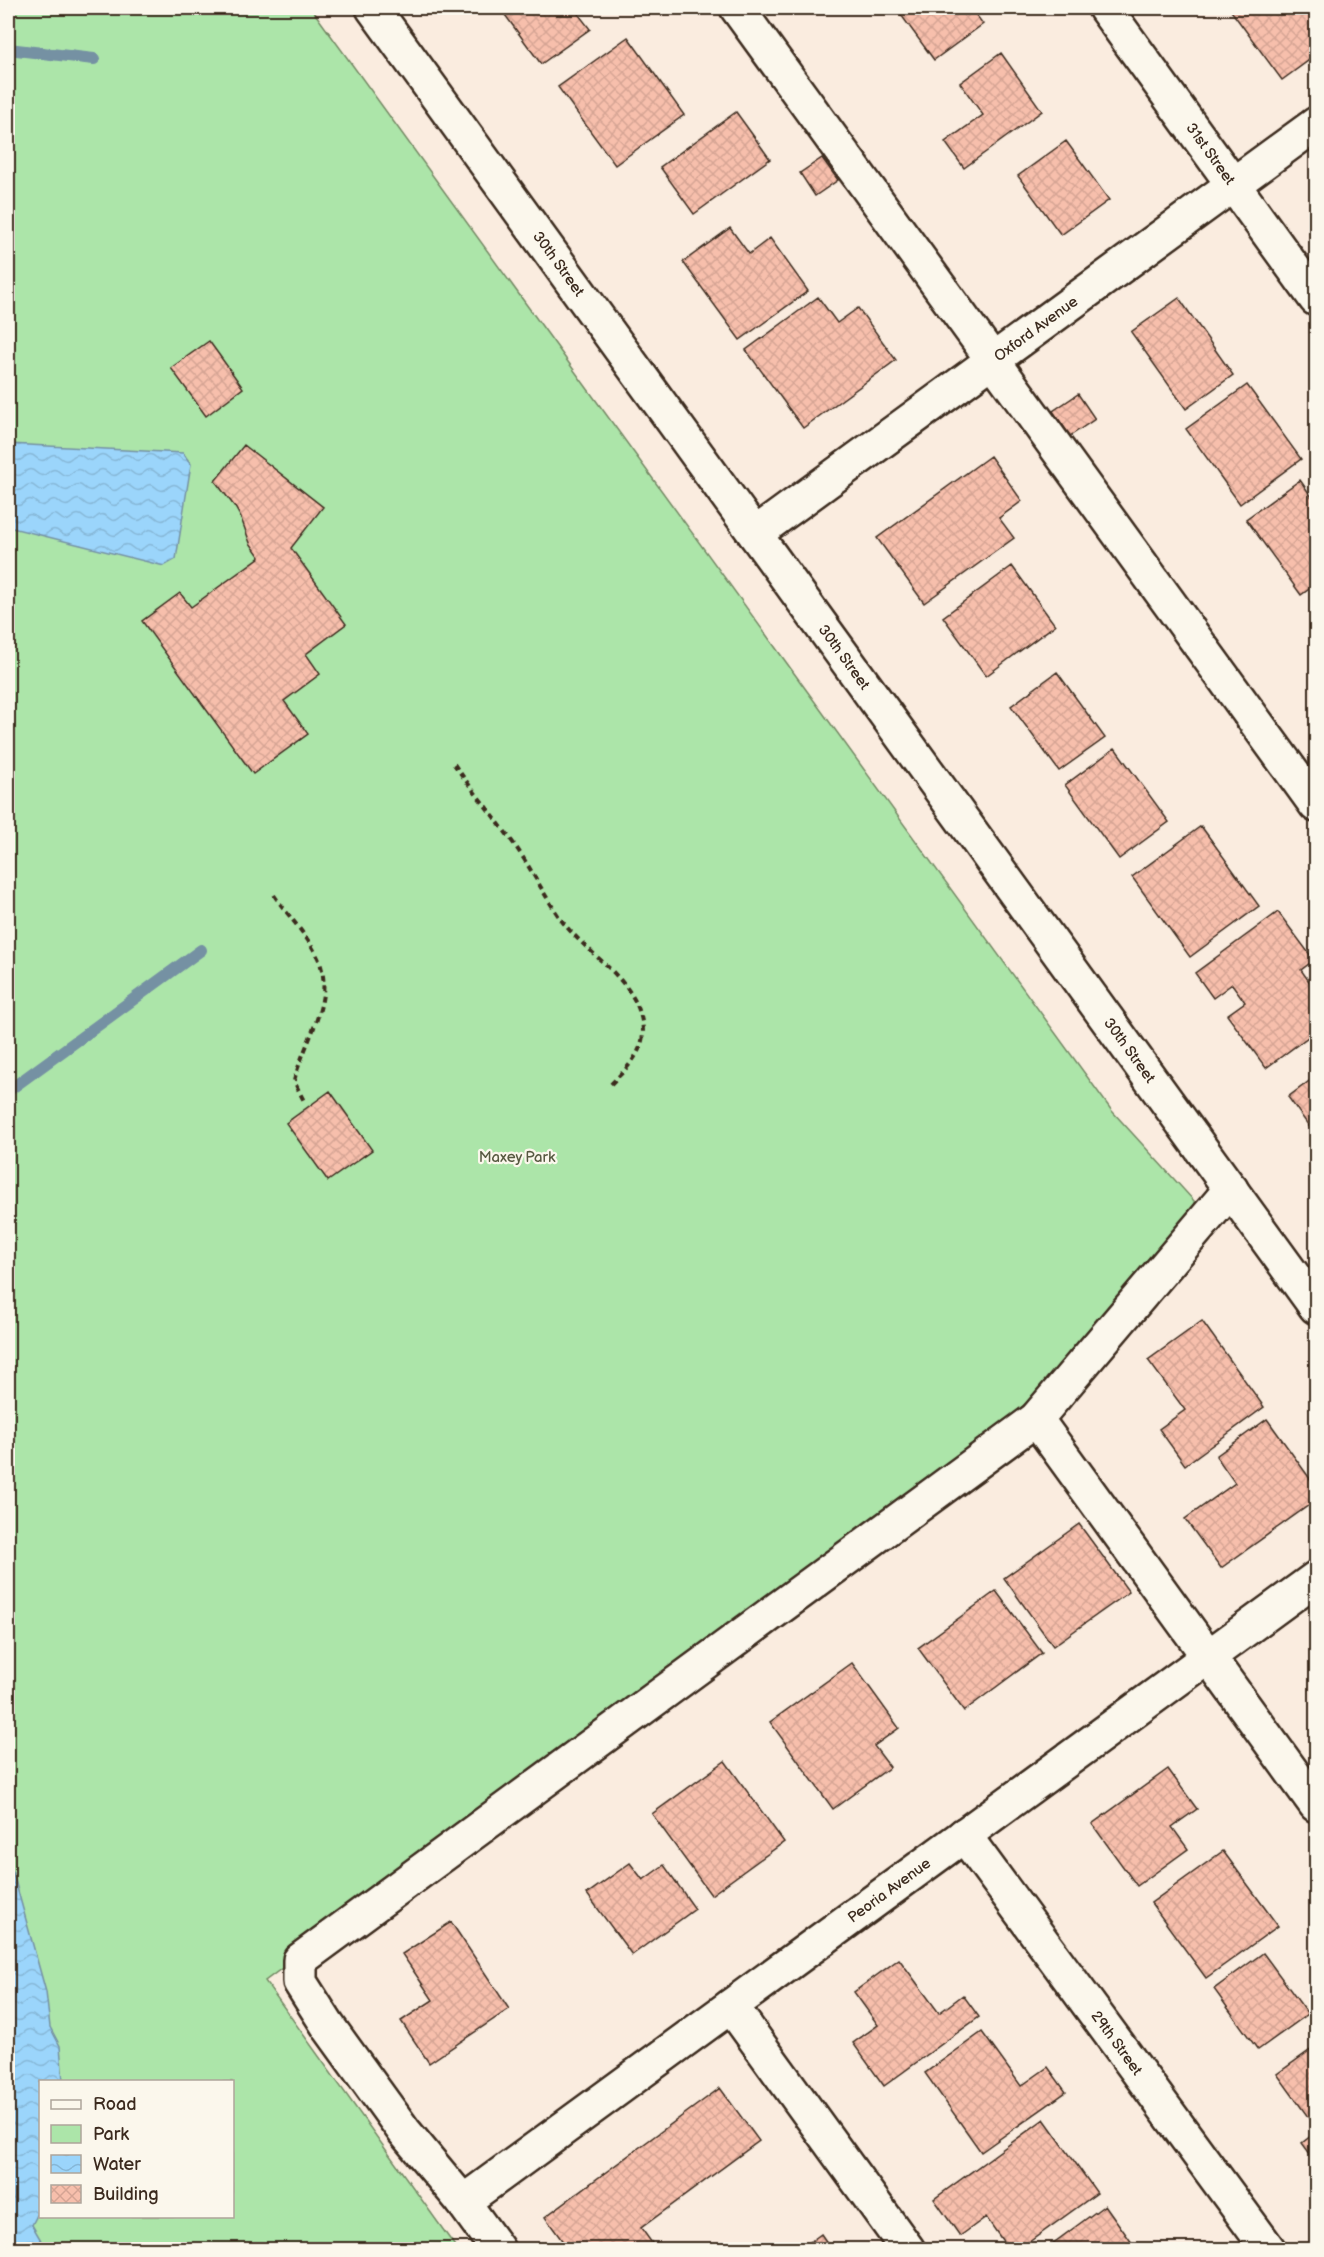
<svg xmlns="http://www.w3.org/2000/svg" width="1324" height="2257" font-family="'Balsamiq Sans',sans-serif">
  <style>
    .green { fill: #ace5a9; stroke: #748864; stroke-width: 1.5; fill-rule: evenodd }
    .water { fill: url(#water-waves); stroke: #7591a3; stroke-width: 1.5 }
    .lines { fill: none; stroke-linecap: round; stroke-linejoin: round }
    .stream { stroke: #7591a3; stroke-width: 12 }
    .building { fill: url(#building-cross-hatch); stroke: #3b2a1e; stroke-width: 1.5 }
    .minor-casing { stroke: #3b2a1e; stroke-width: 38 }
    .path { stroke: #3b2a1e; stroke-width: 4; stroke-dasharray: 6 4.5; stroke-linecap: butt }
    .minor { stroke: #fbf7ec; stroke-width: 33 }
    .labels { text-anchor: middle; stroke-width: 4.5; stroke-linejoin: round; paint-order: stroke }
    .street-label { font-size: 15px; fill: #3b2a1e; stroke: #fbf7ec }
    .park-label { font-size: 15px; fill: #575941; stroke: #fbf7ec }
  </style>
  <defs>
    <pattern id="water-waves" width="16" height="10" patternUnits="userSpaceOnUse" patternTransform="scale(1.5)"><rect width="16" height="10" fill="#9bd5fb"/><path d="M0 5q4-4 8 0t8 0" fill="none" stroke="#86b7d7"/></pattern>
    <pattern id="building-cross-hatch" width="8" height="8" patternUnits="userSpaceOnUse" patternTransform="scale(1.5)"><rect width="8" height="8" fill="#f7bfac"/><path d="M0 0l8 8M0 8l8-8" fill="none" stroke="#d5a494"/></pattern>
  </defs>
  <rect width="100%" height="100%" fill="#faecdf"/>
  <filter id="ink" filterUnits="userSpaceOnUse"><feTurbulence type="fractalNoise" baseFrequency=".0167" numOctaves="2"/><feDisplacementMap in="SourceGraphic" scale="12" xChannelSelector="R" yChannelSelector="G"/><feConvolveMatrix kernelMatrix="1 2 1 2 8 2 1 2 1" color-interpolation-filters="sRGB"/></filter>
  <g filter="url(#ink)">
    <path class="green" d="M8 8H311L1112 1111 1195 1202 1196 1209 1034 1408 265 1981 457 2249H8ZM40 2082H232V2216H40Z"/>
    <path class="water" d="M9 444 183 453 191 464 176 559 164 566 8 527V446Z
      M8 1855 46 1992 50 2027 60 2046 63 2081 40 2082V2209L32 2225 46 2249H8Z"/>
    <g class="lines">
      <path class="stream" d="M8 49 94 59
        M8 1091 201 950"/>
    </g>
    <path class="building" d="M500 8H581L576 11 590 29 541 64Z
      M896 8H971L983 24 934 60Z
      M1229 8H1311L1316 16V55L1282 80Z
      M628 37 684 115 615 165 558 87Z
      M1001 53 1042 111 964 168 945 142 983 115 960 83Z
      M736 112 770 159 694 214 660 167Z
      M1066 141 1109 200 1061 235 1018 176Z
      M822 158 838 180 815 196 800 173Z
      M730 228 749 254 770 238 808 291 740 340 683 262Z
      M818 297 837 323 858 308 896 360 803 428 746 350Z
      M1179 298 1233 375 1186 409 1131 332Z
      M209 341 243 388 206 416 171 368Z
      M1247 385 1301 459 1240 504 1186 429Z
      M1078 394 1095 419 1070 436 1053 411Z
      M244 445 323 507 291 548 346 624 306 654 320 674 284 701 308 734 253 774 142 621 180 593 191 607 260 557 250 543 241 518 235 507 215 481Z
      M990 456 1022 501 999 518 1014 538 924 603 877 538Z
      M1300 480 1316 503V584L1301 595 1246 519Z
      M1012 566 1055 625 986 676 943 617Z
      M1057 672 1105 738 1059 771 1011 706Z
      M1115 748 1169 822 1119 859 1065 785Z
      M1201 826 1259 906 1190 957 1132 877Z
      M1278 912 1314 960 1301 970 1316 991V1031L1266 1068 1227 1015 1245 1002 1232 984 1213 998 1195 973Z
      M1316 1076V1136L1288 1097Z
      M330 1091 372 1150 328 1181 286 1123Z
      M1202 1321 1264 1407 1185 1465 1159 1429 1185 1410 1148 1360Z
      M1267 1419 1316 1487V1500L1221 1568 1185 1519 1235 1483 1216 1456Z
      M1079 1524 1129 1592 1053 1646 1004 1578Z
      M996 1591 1042 1653 964 1711 918 1648Z
      M852 1663 899 1728 874 1746 890 1767 833 1809 770 1722Z
      M725 1761 784 1842 711 1895 652 1814Z
      M1168 1769 1197 1809 1172 1827 1188 1849 1137 1886 1092 1824Z
      M1223 1851 1278 1926 1206 1978 1151 1903Z
      M630 1863 643 1880 664 1865 695 1909 632 1955 587 1894Z
      M451 1922 509 2009 429 2063 401 2021 433 2000 402 1954Z
      M1263 1953 1308 2014 1258 2050 1214 1989Z
      M899 1959 939 2013 963 1995 979 2017 884 2086 853 2043 878 2025 854 1992Z
      M982 2032 1021 2086 1048 2067 1066 2092 981 2152 925 2073Z
      M1316 2046V2128L1277 2074Z
      M720 2088 759 2141 641 2228 657 2250H569L545 2217Z
      M1044 2119 1097 2193 1018 2250H1009L986 2217 960 2236 934 2199Z
      M1316 2132V2162L1302 2143Z
      M1105 2205 1137 2250H1044Z
      M821 2234 832 2250H799Z"/>
    <g class="lines">
      <g class="minor-casing">
        <g id="minor">
          <path id="s1" d="M373 8 1316 1307"/>
          <path d="M737 8 1316 805"/>
          <path id="s2" d="M1105 8 1316 299"/>
          <path id="s3" d="M755 534 1316 124"/>
          <path d="M1036 1419 1316 1805"/>
          <path id="s4" d="M964 1835 1269 2250"/>
          <path d="M731 2006 908 2250"/>
          <path id="s5" d="M463 2202 1316 1578"/>
          <path d="M498 2250 463 2202 404 2131 328 2026 300 1982V1960L1036 1419 1231 1189"/>
        </g>
      </g>
      <path class="path" d="M454 764C476 796 503 826 524 859 537 880 548 901 562 921 589 957 642 982 643 1032 643 1054 624 1071 610 1085
        M274 895C288 916 309 937 319 960 335 1001 304 1042 294 1081L305 1103"/>
      <use href="#minor" class="minor"/>
    </g>
  </g>
  <g class="labels">
    <g class="street-label">
      <text dy="5" stroke="none"><textPath href="#s2" startOffset="180">31st Street</textPath></text>
      <text dy="5" stroke="none"><textPath href="#s1" startOffset="316">30th Street</textPath></text>
      <text dy="5" stroke="none"><textPath href="#s3" startOffset="348">Oxford Avenue</textPath></text>
      <text dy="5" stroke="none"><textPath href="#s1" startOffset="802">30th Street</textPath></text>
      <text dy="5" stroke="none"><textPath href="#s1" startOffset="1288">30th Street</textPath></text>
      <text dy="5" stroke="none"><textPath href="#s5" startOffset="528">Peoria Avenue</textPath></text>
      <text dy="5" stroke="none"><textPath href="#s4" startOffset="258">29th Street</textPath></text>
    </g>
    <g class="park-label">
      <text x="517" y="1162">Maxey Park</text>
    </g>
  </g>
  <rect width="1324" height="2257" fill="none" stroke="#fbf7ec" stroke-width="30"/>
  <rect x="15" y="15" width="1294" height="2227" fill="none" stroke="#3b2a1e" stroke-width="2" filter="url(#ink)"/>
  <rect x="39" y="2080" width="195" height="138" fill="#fbf7ec" stroke="#aea59a" stroke-width="1.5"/>
  <rect x="51" y="2100" width="30" height="9" fill="#fbf7ec" stroke="#aea59a" stroke-width="1.5"/>
  <text x="93" y="2110" font-size="18" fill="#3b2a1e">Road</text>
  <rect x="51" y="2125" width="30" height="18" fill="#ace5a9" stroke="#aea59a" stroke-width="1.5"/>
  <text x="93" y="2140" font-size="18" fill="#3b2a1e">Park</text>
  <rect x="51" y="2155" width="30" height="18" fill="url(#water-waves)" stroke="#aea59a" stroke-width="1.5"/>
  <text x="93" y="2170" font-size="18" fill="#3b2a1e">Water</text>
  <rect x="51" y="2185" width="30" height="18" fill="url(#building-cross-hatch)" stroke="#aea59a" stroke-width="1.5"/>
  <text x="93" y="2200" font-size="18" fill="#3b2a1e">Building</text>
</svg>
